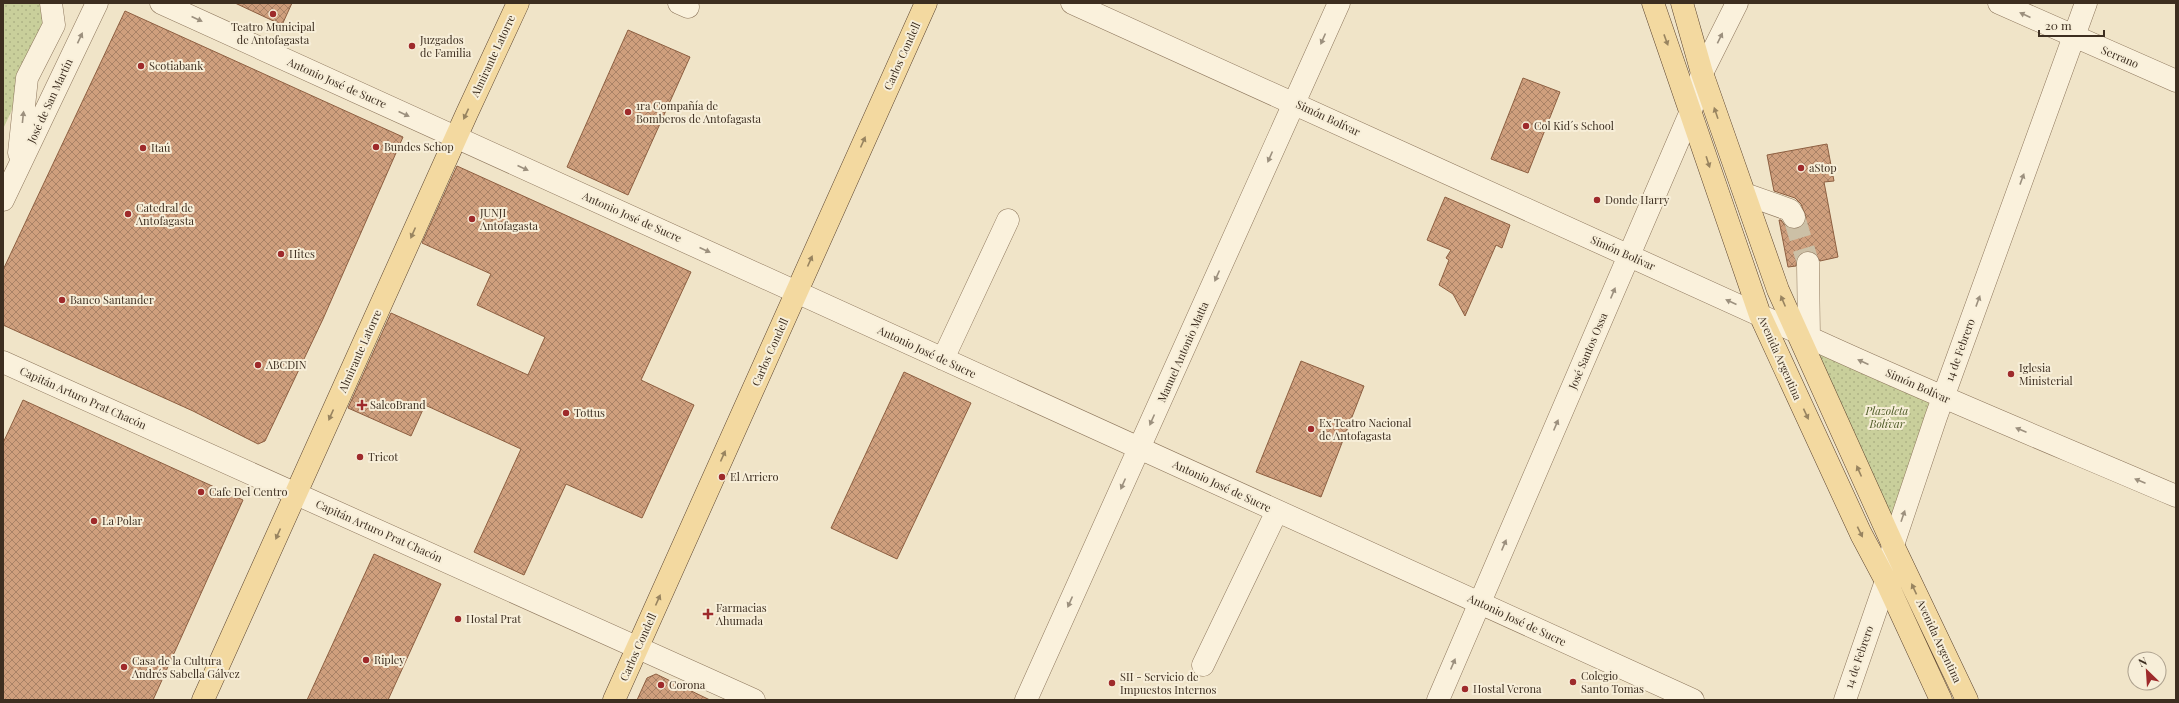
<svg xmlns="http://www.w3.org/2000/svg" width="2179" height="703" font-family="'Playfair Display',serif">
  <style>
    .grass { fill: url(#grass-dots) }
    .building { fill: url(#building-cross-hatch); stroke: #8d5f41 }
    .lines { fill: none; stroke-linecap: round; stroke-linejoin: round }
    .minor-tunnel { stroke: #ccc0a6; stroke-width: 22; stroke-dasharray: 22 11; stroke-linecap: butt }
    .minor-casing { stroke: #8d765c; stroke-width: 23 }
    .major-casing { stroke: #5b4430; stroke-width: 23 }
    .minor { stroke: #faf1dc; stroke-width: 22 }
    .major { stroke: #f3d9a0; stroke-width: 22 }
    .oneway { fill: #9c907e }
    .oneway2 { fill: #988460 }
    .poi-dot { fill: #9e2a2b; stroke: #f7eed8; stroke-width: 1.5 }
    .labels { text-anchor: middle; stroke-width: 4; stroke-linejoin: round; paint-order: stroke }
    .poi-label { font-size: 11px; fill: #3d2e20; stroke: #f7eed8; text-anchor: start }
    .street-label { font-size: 11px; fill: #3d2e20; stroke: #f7eed8 }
    .park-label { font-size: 11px; font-style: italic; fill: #4d5a26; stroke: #f7eed8 }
  </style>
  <defs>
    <pattern id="grass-dots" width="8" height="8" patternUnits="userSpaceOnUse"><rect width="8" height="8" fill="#c9cf9b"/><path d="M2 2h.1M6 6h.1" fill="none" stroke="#aeb285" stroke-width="1.8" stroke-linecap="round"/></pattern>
    <pattern id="building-cross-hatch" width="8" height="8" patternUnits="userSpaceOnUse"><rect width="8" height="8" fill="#cf9f7d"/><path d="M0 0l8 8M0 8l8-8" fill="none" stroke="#a98266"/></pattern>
  </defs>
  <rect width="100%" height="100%" fill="#f0e4c8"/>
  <path class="grass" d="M3 3H51L27 78 3 129Z
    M1815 341 1943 398 1893 545 1807 355Z"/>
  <path class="building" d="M235 3H292L282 25Z
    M125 11 403 137 323 319 265 441 258 444 193 411 3 325V270Z
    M628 30 690 57 628 195 567 167Z
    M1523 78 1560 92 1528 173 1491 159Z
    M1827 144 1834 181 1824 182 1838 257 1820 261 1814 252 1807 251 1797 257 1796 266 1788 267 1779 220H1781L1787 228 1794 229 1805 224 1806 217 1801 204 1795 198 1774 191 1767 155Z
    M457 166 691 272 641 380 694 405 642 518 566 484 524 575 474 552 521 449 425 405 411 436 348 408 391 313 528 375 545 337 477 305 491 274 422 243Z
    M1445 197 1510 225 1502 248 1496 245 1465 316 1453 294 1439 285 1449 260 1446 258 1451 250 1427 240Z
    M1301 361 1364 386 1321 497 1256 472Z
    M904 372 971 403 897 559 831 528Z
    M23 400 243 500 153 700H3V443Z
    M374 554 441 584 388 700H307Z
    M656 674 710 700H637L647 678Z"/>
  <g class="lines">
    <path class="minor-tunnel" d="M1794 217 1808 263"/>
    <g class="minor-casing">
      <path id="minor" d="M161 3 1693 700
        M679 3 688 7
        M1072 3C1322 114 1569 231 1819 342 1937 396 2057 445 2176 496
        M1999 3 2176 81
        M19 153 27 78 54 25 51 3
        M1745 194 1790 210 1794 217
        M3 200 97 3
        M1808 263 1809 338
        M943 359 1008 220
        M3 362 754 700
        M1203 665 1277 511
        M1026 700 1339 3
        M1438 700 1691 111 1702 73 1737 3
        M1845 700 1886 581 1893 545 1936 417 2086 3"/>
    </g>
    <g class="major-casing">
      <path id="major" d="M1653 3 1760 315 1861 534 1886 581 1941 700
        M1682 3 1702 73 1778 290 1893 545 1967 700
        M203 700 467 113 518 3
        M614 700 926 3"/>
    </g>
    <use href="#minor" class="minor"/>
    <use href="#major" class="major"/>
  </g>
  <defs><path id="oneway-solid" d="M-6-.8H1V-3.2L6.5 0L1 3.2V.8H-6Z"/></defs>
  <g class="oneway">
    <use href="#oneway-solid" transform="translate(2025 15) rotate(-156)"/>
    <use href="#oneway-solid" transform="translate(197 19) rotate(25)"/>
    <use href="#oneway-solid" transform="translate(80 38) rotate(-65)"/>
    <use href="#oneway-solid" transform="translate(1720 38) rotate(-64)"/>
    <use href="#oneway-solid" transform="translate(1323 39) rotate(114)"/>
    <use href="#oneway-solid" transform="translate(404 114) rotate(25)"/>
    <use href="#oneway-solid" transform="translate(23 117) rotate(-84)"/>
    <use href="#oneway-solid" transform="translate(1270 157) rotate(114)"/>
    <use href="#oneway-solid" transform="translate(523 168) rotate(24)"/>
    <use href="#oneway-solid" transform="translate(2022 179) rotate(-70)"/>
    <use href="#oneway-solid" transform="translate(705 250) rotate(24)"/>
    <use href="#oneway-solid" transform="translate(1217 276) rotate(114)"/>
    <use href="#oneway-solid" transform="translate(1613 293) rotate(-67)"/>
    <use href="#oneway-solid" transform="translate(1978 301) rotate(-70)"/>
    <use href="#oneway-solid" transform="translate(1731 302) rotate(-156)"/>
    <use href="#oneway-solid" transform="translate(1863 362) rotate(-156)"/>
    <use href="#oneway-solid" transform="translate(1152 420) rotate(114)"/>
    <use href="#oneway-solid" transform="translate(1556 425) rotate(-67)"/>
    <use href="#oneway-solid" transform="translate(2021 430) rotate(-157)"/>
    <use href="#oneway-solid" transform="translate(2140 481) rotate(-157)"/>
    <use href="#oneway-solid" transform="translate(1123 484) rotate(114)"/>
    <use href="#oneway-solid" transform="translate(1903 516) rotate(-71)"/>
    <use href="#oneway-solid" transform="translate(1504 545) rotate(-67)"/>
    <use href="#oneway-solid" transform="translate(1070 602) rotate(114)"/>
    <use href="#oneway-solid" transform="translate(1453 664) rotate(-67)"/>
  </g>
  <g class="oneway2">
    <use href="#oneway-solid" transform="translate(1666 40) rotate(70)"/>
    <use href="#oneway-solid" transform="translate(1716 113) rotate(-109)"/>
    <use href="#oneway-solid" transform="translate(466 114) rotate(115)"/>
    <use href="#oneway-solid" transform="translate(863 142) rotate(-66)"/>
    <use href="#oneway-solid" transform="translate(1708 162) rotate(72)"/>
    <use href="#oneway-solid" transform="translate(413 233) rotate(114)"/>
    <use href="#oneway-solid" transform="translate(810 261) rotate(-66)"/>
    <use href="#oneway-solid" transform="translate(1783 301) rotate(-113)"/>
    <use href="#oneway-solid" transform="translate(1806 414) rotate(65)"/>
    <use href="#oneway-solid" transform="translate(331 415) rotate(114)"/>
    <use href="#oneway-solid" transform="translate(723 456) rotate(-66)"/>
    <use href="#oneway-solid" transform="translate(1859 471) rotate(-114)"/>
    <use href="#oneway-solid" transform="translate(1860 532) rotate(64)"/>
    <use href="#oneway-solid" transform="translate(278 534) rotate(114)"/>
    <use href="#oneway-solid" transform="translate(1914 589) rotate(-115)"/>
    <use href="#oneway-solid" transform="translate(658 600) rotate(-66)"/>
  </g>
  <g class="poi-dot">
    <circle cx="273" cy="14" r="4"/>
    <circle cx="412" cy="46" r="4"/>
    <circle cx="141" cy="66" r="4"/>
    <circle cx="628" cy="112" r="4"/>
    <circle cx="1526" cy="126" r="4"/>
    <circle cx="376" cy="147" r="4"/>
    <circle cx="143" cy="148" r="4"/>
    <circle cx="1801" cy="168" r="4"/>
    <circle cx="1597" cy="200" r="4"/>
    <circle cx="128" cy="214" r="4"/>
    <circle cx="472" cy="219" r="4"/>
    <circle cx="281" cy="254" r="4"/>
    <circle cx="62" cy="300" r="4"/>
    <circle cx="258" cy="365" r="4"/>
    <circle cx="2011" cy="374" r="4"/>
    <path d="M360 399h4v4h4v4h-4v4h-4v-4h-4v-4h4z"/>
    <circle cx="566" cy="413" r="4"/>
    <circle cx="1311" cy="429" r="4"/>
    <circle cx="360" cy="457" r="4"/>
    <circle cx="722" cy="477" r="4"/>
    <circle cx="201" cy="492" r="4"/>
    <circle cx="94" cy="521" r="4"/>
    <path d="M706 608h4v4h4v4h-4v4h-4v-4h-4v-4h4z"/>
    <circle cx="458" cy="619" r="4"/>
    <circle cx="366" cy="660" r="4"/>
    <circle cx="124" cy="667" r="4"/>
    <circle cx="1573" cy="682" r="4"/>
    <circle cx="1112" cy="683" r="4"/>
    <circle cx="661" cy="685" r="4"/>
    <circle cx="1465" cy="689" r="4"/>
  </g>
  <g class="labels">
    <g class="poi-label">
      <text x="273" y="31" text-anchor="middle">Teatro Municipal<tspan x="273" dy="13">de Antofagasta</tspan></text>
      <text x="420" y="44">Juzgados<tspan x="420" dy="13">de Familia</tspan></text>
      <text x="149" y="70">Scotiabank</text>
      <text x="636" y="110">1ra Compañía de<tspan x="636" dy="13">Bomberos de Antofagasta</tspan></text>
      <text x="1534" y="130">Col Kid´s School</text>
      <text x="384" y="151">Bundes Schop</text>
      <text x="151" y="152">Itaú</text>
      <text x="1809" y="172">aStop</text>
      <text x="1605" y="204">Donde Harry</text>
      <text x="136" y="212">Catedral de<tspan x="136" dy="13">Antofagasta</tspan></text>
      <text x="480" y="217">JUNJI<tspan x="480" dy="13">Antofagasta</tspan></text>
      <text x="289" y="258">Hites</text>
      <text x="70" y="304">Banco Santander</text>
      <text x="266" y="369">ABCDIN</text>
      <text x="2019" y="372">Iglesia<tspan x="2019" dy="13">Ministerial</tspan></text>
      <text x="370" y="409">SalcoBrand</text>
      <text x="574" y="417">Tottus</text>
      <text x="1319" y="427">Ex Teatro Nacional<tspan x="1319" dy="13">de Antofagasta</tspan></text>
      <text x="368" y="461">Tricot</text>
      <text x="730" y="481">El Arriero</text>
      <text x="209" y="496">Cafe Del Centro</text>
      <text x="102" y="525">La Polar</text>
      <text x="716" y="612">Farmacias<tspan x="716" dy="13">Ahumada</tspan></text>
      <text x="466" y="623">Hostal Prat</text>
      <text x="374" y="664">Ripley</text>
      <text x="132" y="665">Casa de la Cultura<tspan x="132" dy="13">Andrés Sabella Gálvez</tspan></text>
      <text x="1581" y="680">Colegio<tspan x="1581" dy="13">Santo Tomas</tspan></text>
      <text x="1120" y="681">SII - Servicio de<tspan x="1120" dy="13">Impuestos Internos</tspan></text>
      <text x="669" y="689">Corona</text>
      <text x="1473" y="693">Hostal Verona</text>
    </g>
    <g class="street-label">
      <text transform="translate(493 56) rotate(-65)" y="4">Almirante Latorre</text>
      <text transform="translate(902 56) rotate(-66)" y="4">Carlos Condell</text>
      <text transform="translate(2120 57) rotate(23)" y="4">Serrano</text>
      <text transform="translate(337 83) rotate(24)" y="4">Antonio José de Sucre</text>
      <text transform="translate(50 101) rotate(-65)" y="4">José de San Martín</text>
      <text transform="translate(1328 118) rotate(25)" y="4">Simón Bolívar</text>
      <text transform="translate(632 217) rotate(24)" y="4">Antonio José de Sucre</text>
      <text transform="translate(1623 253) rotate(24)" y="4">Simón Bolívar</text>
      <text transform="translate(1960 350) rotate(-70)" y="4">14 de Febrero</text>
      <text transform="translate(360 351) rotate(-66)" y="4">Almirante Latorre</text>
      <text transform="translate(1588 351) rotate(-67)" y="4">José Santos Ossa</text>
      <text transform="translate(770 352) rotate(-66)" y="4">Carlos Condell</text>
      <text transform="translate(927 352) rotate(25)" y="4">Antonio José de Sucre</text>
      <text transform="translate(1183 352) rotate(-66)" y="4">Manuel Antonio Matta</text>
      <text transform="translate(1780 358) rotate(66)" y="4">Avenida Argentina</text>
      <text transform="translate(1918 386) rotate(24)" y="4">Simón Bolívar</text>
      <text transform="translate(83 398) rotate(24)" y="4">Capitán Arturo Prat Chacón</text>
      <text transform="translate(1222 486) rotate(25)" y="4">Antonio José de Sucre</text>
      <text transform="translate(379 531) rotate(24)" y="4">Capitán Arturo Prat Chacón</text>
      <text transform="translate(1517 620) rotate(25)" y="4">Antonio José de Sucre</text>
      <text transform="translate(1939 641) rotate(65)" y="4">Avenida Argentina</text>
      <text transform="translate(638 647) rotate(-66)" y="4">Carlos Condell</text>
      <text transform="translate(1859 657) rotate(-71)" y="4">14 de Febrero</text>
    </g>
    <g class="park-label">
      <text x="1887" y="415">Plazoleta<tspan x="1887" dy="13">Bolívar</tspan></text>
    </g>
  </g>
  <rect width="2179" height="703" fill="none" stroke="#3d2e20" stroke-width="8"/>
  <g transform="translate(2147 671) rotate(335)"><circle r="19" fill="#f7eed8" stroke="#ada18e"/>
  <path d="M0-3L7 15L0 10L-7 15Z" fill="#9e2a2b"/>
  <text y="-6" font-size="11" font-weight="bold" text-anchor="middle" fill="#3d2e20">N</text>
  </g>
  <path d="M2039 30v6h65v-6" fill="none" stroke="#3d2e20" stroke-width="2"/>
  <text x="2045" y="30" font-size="12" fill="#3d2e20" stroke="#f7eed8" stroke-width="3" paint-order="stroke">20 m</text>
</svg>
